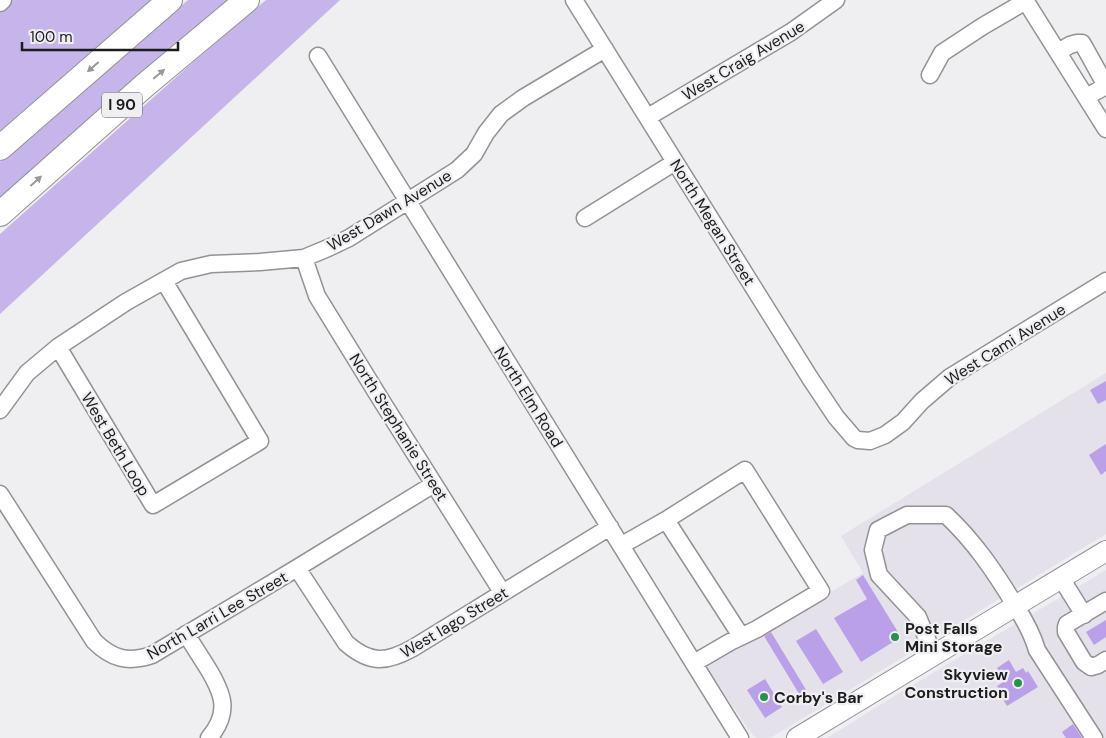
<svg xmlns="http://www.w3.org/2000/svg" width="1106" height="738" font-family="'DM Sans',sans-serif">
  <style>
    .built { fill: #e4e1eb }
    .green { fill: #c6b5ea }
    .building { fill: #b9a0e8 }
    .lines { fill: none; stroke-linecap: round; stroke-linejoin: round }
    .minor-casing { stroke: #939295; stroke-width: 19 }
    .major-casing { stroke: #939295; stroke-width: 22 }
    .highway-casing { stroke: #939295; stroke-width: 26 }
    .minor { stroke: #fff; stroke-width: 16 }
    .major { stroke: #fff; stroke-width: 20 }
    .highway { stroke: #fff; stroke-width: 24 }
    .oneway { fill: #999 }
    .poi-dot { fill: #28924a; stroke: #efeef1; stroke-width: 2 }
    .labels { text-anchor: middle; stroke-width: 4.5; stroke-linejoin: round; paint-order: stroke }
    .shield { fill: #efeef1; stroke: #5c5b5d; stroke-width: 1 }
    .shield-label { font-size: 15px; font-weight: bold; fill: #1d1c1d }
    .street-label { font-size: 16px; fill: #1d1c1d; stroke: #efeef1 }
    .poi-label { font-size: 16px; font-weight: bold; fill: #1d1c1d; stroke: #efeef1; text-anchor: start }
  </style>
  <rect width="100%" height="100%" fill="#efeef1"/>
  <path class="built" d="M1106 373V534L772 737 769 738H758L754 736 750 732 706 666 863 573 841 536Z
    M1106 570V738H827L901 692Z"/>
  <path class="green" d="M13 0H155L0 136V13Z
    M188 0H232L0 207V162Z
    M266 0H340L0 314V234L191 64Z"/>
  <path class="building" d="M1106 381V400L1098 404 1090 390Z
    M1106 444V471L1101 475 1089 455Z
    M863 575 901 637 861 662 834 618 867 599 856 580Z
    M1106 620V637L1094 645 1086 632Z
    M816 629 843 672 823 684 796 641Z
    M771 632 808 693 801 697 764 636Z
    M1009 660 1016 672 1023 668 1026 673 1028 671 1038 687 1007 706 998 691 1000 690 997 686 1005 681 997 668Z
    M765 679 782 707 765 718 747 690Z
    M1073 724 1082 738H1066L1062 732Z"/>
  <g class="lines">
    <g class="minor-casing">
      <path id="minor" d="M574 0 810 378 836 417 854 438 858 440 870 441 885 435 903 422 922 401 950 377 1106 281
        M1025 0 1106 129
        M0 3 3 0
        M1058 52 1070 45 1077 43H1082L1085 48 1106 86 1086 97
        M318 56 740 738
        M930 75 942 53 983 26 1026 1
        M648 117 791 32 836 0
        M585 218 675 162
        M304 258 317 296 381 400 502 592
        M58 347 153 505 260 441 164 281
        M0 410 27 373 58 347 126 302 181 271 211 264 260 262 304 258 328 248 349 238 457 170 474 154 486 133 501 114 523 98 605 49
        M0 494 94 641C112 659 128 663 152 655L297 568 434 484
        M666 520 741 636
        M622 545 666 520 745 470 821 591 757 629 730 642 694 663
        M297 568 346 643C370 664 386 663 413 648L610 527
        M1061 578 1084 615
        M1106 601 1067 624 1066 627V632L1084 662 1091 667 1098 665 1106 660
        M186 634C193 645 200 656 207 667 223 693 231 712 209 738
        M934 656 918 617 879 575 873 550 878 530 907 515H946C974 541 995 572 1015 605 1024 619 1032 633 1037 650L1094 738"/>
    </g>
    <g class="major-casing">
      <path id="major" d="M797 738 1106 551"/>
    </g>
    <g class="highway-casing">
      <path id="highway" d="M0 148 170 0
        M0 214 144 86 247 0"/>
    </g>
    <use href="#minor" class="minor"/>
    <use href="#major" class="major"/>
    <use href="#highway" class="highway"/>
  </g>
  <defs><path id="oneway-solid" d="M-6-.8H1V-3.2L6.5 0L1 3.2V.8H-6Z" transform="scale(1.25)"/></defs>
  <g class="oneway">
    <use href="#oneway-solid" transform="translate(93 67) rotate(139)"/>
    <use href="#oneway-solid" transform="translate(159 74) rotate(-40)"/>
    <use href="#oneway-solid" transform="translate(36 181) rotate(-42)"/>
  </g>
  <g class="poi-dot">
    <circle cx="895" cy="637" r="5"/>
    <circle cx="1018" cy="683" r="5"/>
    <circle cx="764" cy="697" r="5"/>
  </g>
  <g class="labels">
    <rect class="shield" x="102" y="92.5" width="40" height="25" rx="4"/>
    <g class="shield-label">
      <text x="122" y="110">I 90</text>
    </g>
    <g class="street-label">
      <text transform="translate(743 60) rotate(-31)" y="6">West Craig Avenue</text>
      <text transform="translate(389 210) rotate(-31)" y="6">West Dawn Avenue</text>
      <text transform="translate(713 222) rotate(58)" y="6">North Megan Street</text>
      <text transform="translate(1005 344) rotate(-32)" y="6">West Cami Avenue</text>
      <text transform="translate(529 397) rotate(58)" y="6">North Elm Road</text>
      <text transform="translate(399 427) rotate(58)" y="6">North Stephanie Street</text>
      <text transform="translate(116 444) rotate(59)" y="6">West Beth Loop</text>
      <text transform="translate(217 615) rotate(-30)" y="6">North Larri Lee Street</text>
      <text transform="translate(454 622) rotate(-31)" y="6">West Iago Street</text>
    </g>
    <g class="poi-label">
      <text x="905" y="634">Post Falls<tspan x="905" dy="18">Mini Storage</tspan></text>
      <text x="1008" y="680" text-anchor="end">Skyview<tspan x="1008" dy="18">Construction</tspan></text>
      <text x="774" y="703">Corby's Bar</text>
    </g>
  </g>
  <path d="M22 42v8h156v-8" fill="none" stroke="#1d1c1d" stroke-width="2.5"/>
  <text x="30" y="42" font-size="15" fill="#1d1c1d" stroke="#efeef1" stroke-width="4" paint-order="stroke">100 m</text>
</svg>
